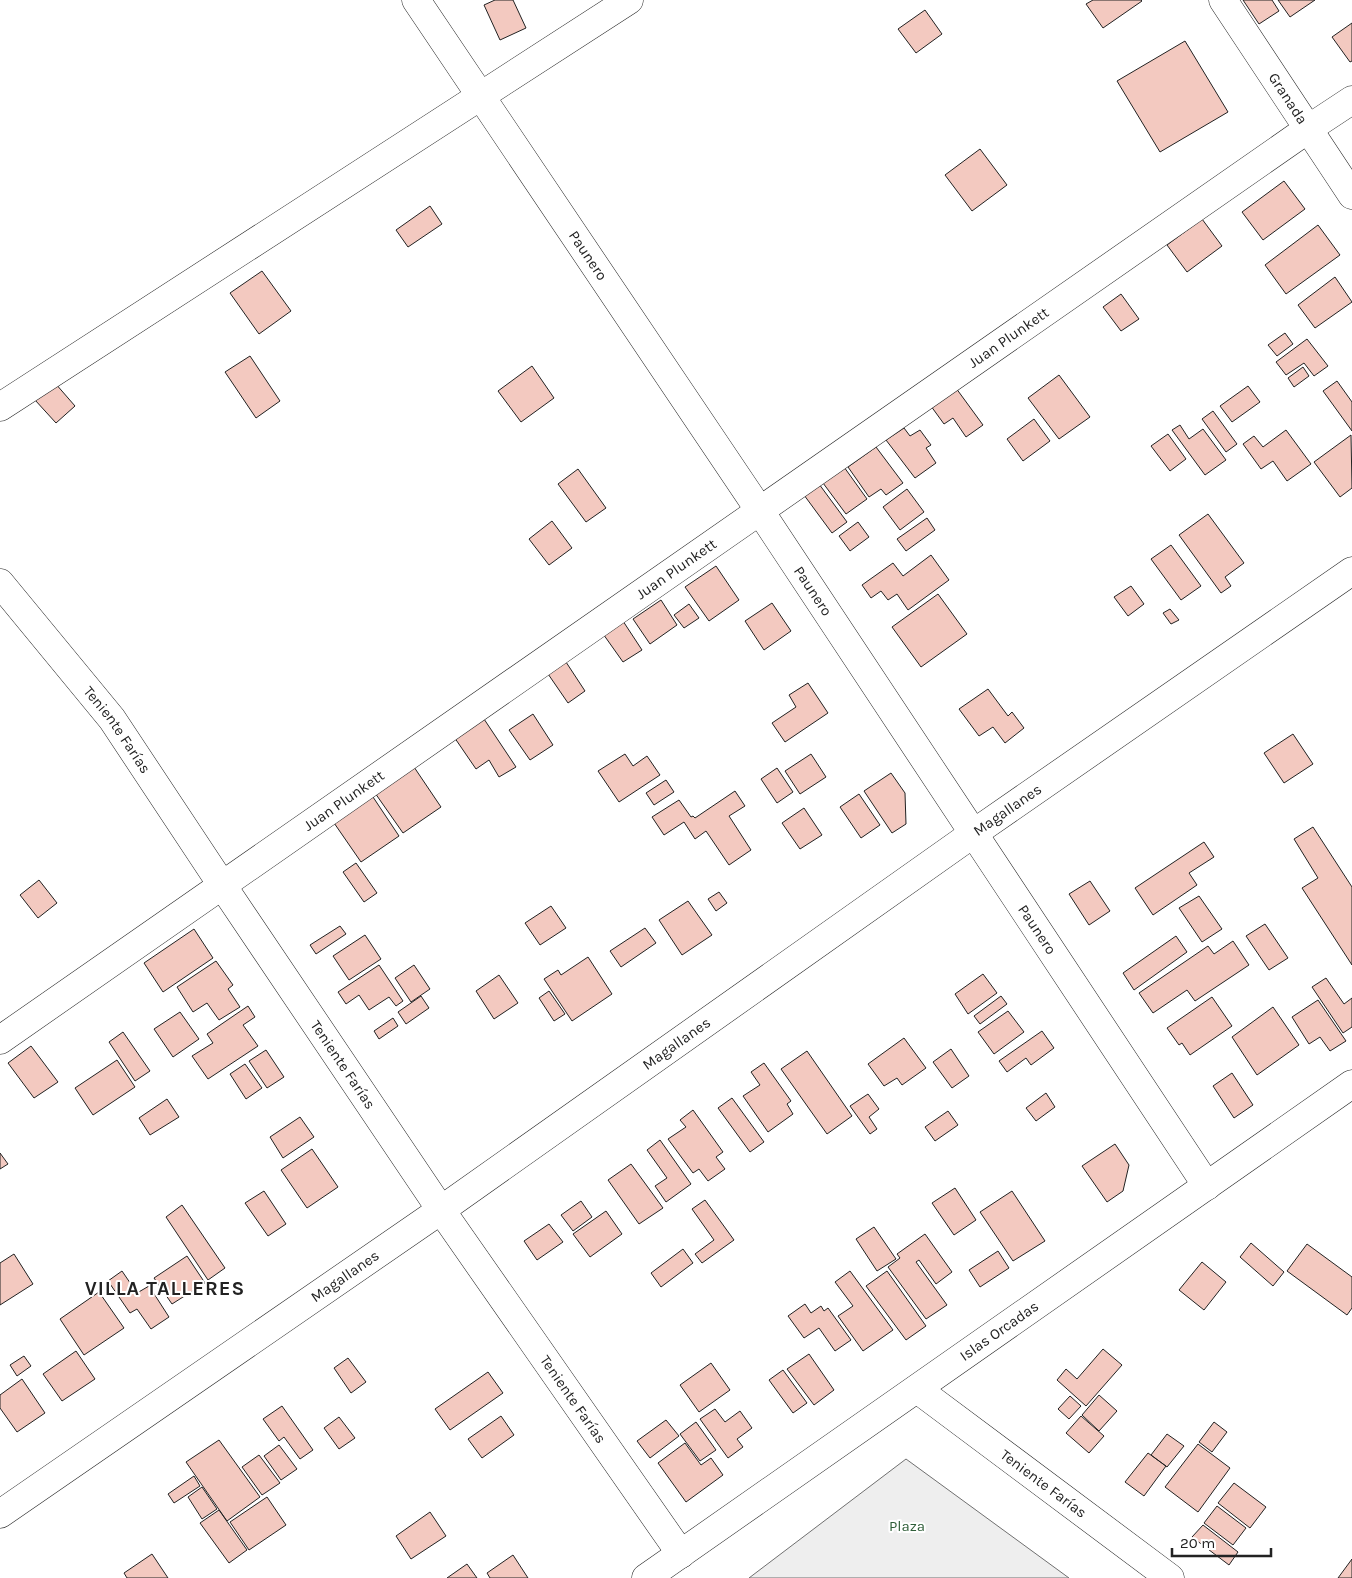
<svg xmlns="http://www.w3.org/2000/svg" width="1352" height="1578" font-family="Karla,sans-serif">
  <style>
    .green { fill: #eee; stroke: #6f6f6f }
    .building { fill: #f3c9c0; stroke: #222 }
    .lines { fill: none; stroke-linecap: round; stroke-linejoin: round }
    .minor-casing { stroke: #222; stroke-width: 29 }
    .minor { stroke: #fff; stroke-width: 28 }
    .labels { text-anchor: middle; stroke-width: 4; stroke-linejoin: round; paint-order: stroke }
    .street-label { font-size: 15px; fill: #222; stroke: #fff }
    .park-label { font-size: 15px; fill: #2f5e38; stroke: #fff }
    .district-label { font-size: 20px; font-weight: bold; letter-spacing: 1px; fill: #222; stroke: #fff }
  </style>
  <rect width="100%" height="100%" fill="#fff"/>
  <path class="green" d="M906 1459 1069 1578H749Z"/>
  <path class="building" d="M495 0H513L526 28 500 40 484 5Z
    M1093 0H1141L1142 1 1103 28 1086 4Z
    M1243 0H1272L1279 11 1259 24Z
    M1278 0H1315L1290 17Z
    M925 10 942 34 916 53 898 29Z
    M1352 23V61L1350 62 1332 37Z
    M1185 41 1228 112 1160 152 1117 81Z
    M980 149 1007 185 972 211 945 175Z
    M1284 181 1305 209 1263 240 1242 212Z
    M430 206 442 224 408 247 396 230Z
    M1202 219 1222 246 1187 272 1167 245Z
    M1318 225 1340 255 1286 294 1265 265Z
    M262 271 291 311 259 334 230 293Z
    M1335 277 1352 302 1315 328 1298 305Z
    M1121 294 1139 319 1121 331 1103 307Z
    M1285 333 1293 344 1277 356 1268 345Z
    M1307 339 1328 366 1314 376 1304 363 1286 375 1276 362Z
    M250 356 280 401 256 418 225 372Z
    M532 366 554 398 521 422 498 391Z
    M1303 367 1309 376 1294 387 1288 378Z
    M1059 375 1090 417 1059 439 1028 398Z
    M1337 381 1352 402V431L1323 391Z
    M55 383 75 406 56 423 35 400Z
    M953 384 983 425 966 437 953 418 944 424 928 402Z
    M1248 386 1260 402 1232 422 1220 406Z
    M1213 411 1237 444 1226 452 1202 419Z
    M1034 419 1050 441 1023 461 1007 439Z
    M1180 425 1189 439 1203 429 1226 460 1205 475 1172 430Z
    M904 428 910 436 920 430 931 445 926 448 936 463 915 478 886 440Z
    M1286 430 1311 464 1287 481 1273 461 1261 469 1243 444 1254 436 1263 447Z
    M1168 434 1186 459 1170 471 1151 446Z
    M1351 435 1352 488 1340 497 1314 462Z
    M876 447 903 483 886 495 881 489 869 497 848 467Z
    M844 467 867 499 846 514 823 483Z
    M578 469 606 508 586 522 558 484Z
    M819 484 847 522 832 533 804 495Z
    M907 489 924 512 900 530 883 507Z
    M1208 514 1244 563 1225 577 1231 586 1221 593 1179 535Z
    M927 518 935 530 906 551 897 539Z
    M552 521 572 548 549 565 529 539Z
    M858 522 869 537 850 551 839 536Z
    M1171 545 1201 586 1181 600 1151 559Z
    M931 555 949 580 908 610 897 594 888 600 881 591 871 598 862 585 893 563 903 576Z
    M716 566 739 600 709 621 685 587Z
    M1131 586 1144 604 1128 616 1114 597Z
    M938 594 967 634 921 667 892 627Z
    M661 600 677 625 650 644 633 619Z
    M772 603 791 631 764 650 745 621Z
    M689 604 699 618 684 628 674 615Z
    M1170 609 1179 620 1171 624 1163 613Z
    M621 618 642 650 623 662 601 631Z
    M564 659 585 691 568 703 546 671Z
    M808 683 828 713 785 742 772 723 796 707 789 695Z
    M988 689 1008 716 1012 712 1024 728 1005 743 993 727 979 736 959 709Z
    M533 714 553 745 530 760 509 730Z
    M484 719 516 767 499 777 489 760 476 769 450 731Z
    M1293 734 1313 764 1284 783 1264 753Z
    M625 754 633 766 647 756 660 775 619 802 598 771Z
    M811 754 826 777 800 794 785 771Z
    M414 767 441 807 403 833 375 793Z
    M777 768 793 792 777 803 761 779Z
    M891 773 905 793 906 824 892 833 864 791Z
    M666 780 674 792 654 805 646 793Z
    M735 791 745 806 729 816 751 850 729 865 706 831 695 839 684 822 664 835 652 817 679 800 691 817 693 816 695 818Z
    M371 794 399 836 361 862 332 820Z
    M859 794 880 825 861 838 840 807Z
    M804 808 822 835 800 849 782 823Z
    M1313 827 1352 887V965L1302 888 1318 878 1294 839Z
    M1204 842 1214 857 1189 873 1197 885 1153 915 1135 888Z
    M356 863 377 893 364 902 343 872Z
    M39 880 57 903 38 918 20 895Z
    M1090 881 1110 911 1089 925 1069 894Z
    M719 892 727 903 716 911 708 899Z
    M1199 896 1222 929 1202 942 1179 908Z
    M688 901 712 935 682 955 659 920Z
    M551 906 566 928 540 945 525 923Z
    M1265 924 1288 958 1269 970 1246 936Z
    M340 926 346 934 316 954 310 945Z
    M645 928 656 943 621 967 610 951Z
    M194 929 213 958 163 992 144 963Z
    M365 935 381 959 349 980 333 956Z
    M1176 936 1187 952 1134 990 1123 973Z
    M1233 941 1249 965 1195 1001 1187 990 1153 1013 1139 993 1208 946 1214 954Z
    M588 957 612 994 572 1021 544 979 558 970 561 975Z
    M216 961 233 985 228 989 240 1007 219 1020 207 1003 193 1012 177 987Z
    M379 965 403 1001 396 1006 389 997 369 1010 359 995 346 1004 338 992Z
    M414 965 430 989 411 1002 395 978Z
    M983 974 997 993 968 1014 955 994Z
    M499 975 518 1003 494 1019 476 991Z
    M1326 978 1344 1004 1352 998V1027L1343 1033 1312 987Z
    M549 991 565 1014 554 1021 539 998Z
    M421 996 429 1008 406 1024 398 1012Z
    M1001 996 1007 1004 980 1024 974 1016Z
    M1212 997 1232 1026 1190 1055 1182 1043 1179 1045 1167 1028Z
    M1318 1000 1346 1041 1330 1051 1320 1037 1309 1044 1292 1017Z
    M248 1006 255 1017 243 1025 258 1046 208 1079 192 1056 213 1043 207 1034Z
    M1273 1007 1299 1045 1257 1075 1232 1037Z
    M1008 1011 1024 1032 994 1054 978 1032Z
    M180 1012 199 1039 173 1057 154 1029Z
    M393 1018 398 1026 379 1039 374 1031Z
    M1042 1031 1054 1048 1031 1065 1026 1058 1007 1072 999 1061Z
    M123 1032 150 1071 135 1081 109 1042Z
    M904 1038 926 1068 902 1085 897 1078 884 1086 868 1064Z
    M31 1046 58 1082 34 1098 8 1063Z
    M951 1049 969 1076 952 1088 933 1062Z
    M266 1050 284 1077 267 1088 249 1061Z
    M807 1051 852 1116 827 1134 781 1069Z
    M117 1060 135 1087 93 1115 75 1088Z
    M764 1063 791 1101 787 1104 793 1114 768 1132 743 1096 760 1085 751 1072Z
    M245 1064 262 1088 246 1099 230 1074Z
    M1232 1073 1253 1105 1234 1118 1213 1086Z
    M1046 1093 1055 1107 1036 1121 1026 1108Z
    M868 1094 879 1109 869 1117 877 1129 870 1134 850 1106Z
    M732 1098 764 1142 750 1152 718 1108Z
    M167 1099 179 1117 150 1135 139 1118Z
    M693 1110 723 1152 716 1157 725 1169 708 1181 699 1169 693 1173 668 1139 686 1127 680 1120Z
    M948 1111 958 1125 935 1141 925 1127Z
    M300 1117 314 1137 283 1158 270 1137Z
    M660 1140 691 1184 666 1202 655 1186 667 1178 647 1150Z
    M1115 1144 1129 1165 1123 1191 1107 1202 1082 1166Z
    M312 1149 338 1187 307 1208 281 1170Z
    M0 1153 8 1164 0 1169Z
    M631 1164 663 1208 639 1224 608 1180Z
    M955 1188 976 1220 954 1235 932 1203Z
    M264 1191 286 1224 268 1236 245 1203Z
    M1012 1191 1045 1241 1013 1261 980 1212Z
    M705 1200 734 1240 702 1263 695 1254 714 1240 692 1209Z
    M581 1201 592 1217 573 1231 561 1215Z
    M182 1205 225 1268 208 1280 166 1217Z
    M606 1211 622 1234 590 1257 573 1234Z
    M549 1224 563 1242 537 1260 524 1241Z
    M874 1227 896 1259 877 1271 856 1239Z
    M925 1234 952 1272 936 1284 919 1260 916 1262 947 1305 926 1319 888 1267 900 1258 897 1254Z
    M1251 1243 1284 1272 1273 1286 1240 1257Z
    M1307 1244 1352 1277V1308L1347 1315 1287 1271Z
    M683 1249 693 1263 661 1287 651 1273Z
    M998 1251 1009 1268 980 1287 969 1270Z
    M14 1254 33 1284 0 1305V1263Z
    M187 1256 205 1283 172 1304 154 1278Z
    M1202 1262 1226 1282 1204 1310 1179 1290Z
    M122 1271 137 1293 149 1286 169 1317 151 1329 137 1309 130 1313 108 1281Z
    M850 1271 893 1330 863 1351 838 1316 853 1306 835 1282Z
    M887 1271 926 1326 906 1340 866 1286Z
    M99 1292 124 1328 84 1355 60 1319Z
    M805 1304 811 1313 821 1306 824 1311 828 1308 851 1340 835 1351 819 1328 804 1338 788 1316Z
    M1103 1349 1122 1365 1086 1406 1057 1380 1066 1369 1077 1379Z
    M76 1351 95 1379 62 1401 43 1374Z
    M809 1354 834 1390 814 1405 787 1369Z
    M24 1356 31 1366 17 1376 10 1365Z
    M348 1358 366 1382 351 1393 334 1368Z
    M711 1363 730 1390 699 1412 680 1385Z
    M783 1370 807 1403 793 1413 769 1380Z
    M488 1372 503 1393 450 1430 435 1409Z
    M22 1379 45 1413 17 1432 0 1408V1395Z
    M1099 1395 1117 1411 1099 1431 1082 1415Z
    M1070 1396 1081 1406 1069 1419 1058 1409Z
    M282 1406 313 1450 300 1459 284 1437 279 1441 263 1419Z
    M715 1409 725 1422 740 1411 752 1428 737 1439 743 1447 728 1458 700 1419Z
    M501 1416 514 1435 482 1458 468 1439Z
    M1081 1416 1104 1436 1089 1453 1066 1433Z
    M339 1417 355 1438 339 1449 324 1428Z
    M666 1420 679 1436 650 1458 637 1441Z
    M696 1422 716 1450 700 1461 680 1434Z
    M1214 1422 1227 1432 1212 1452 1199 1442Z
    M1167 1434 1184 1446 1167 1467 1151 1455Z
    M219 1440 260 1497 227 1521 186 1462Z
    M685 1443 701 1465 711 1458 723 1475 686 1502 658 1463Z
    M1198 1444 1230 1468 1198 1512 1165 1487Z
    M279 1445 297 1469 281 1480 264 1456Z
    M1148 1453 1166 1466 1144 1496 1125 1482Z
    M259 1455 280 1483 262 1495 242 1467Z
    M194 1476 200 1486 174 1503 168 1494Z
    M1234 1483 1266 1507 1250 1528 1218 1503Z
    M202 1487 217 1509 202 1519 188 1497Z
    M267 1497 286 1525 249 1550 230 1522Z
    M1217 1506 1246 1528 1233 1545 1204 1523Z
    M219 1510 247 1550 229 1563 200 1523Z
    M430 1512 446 1536 411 1559 396 1536Z
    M1203 1525 1238 1552 1229 1565 1192 1537Z
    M152 1554 168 1578H127L124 1573Z
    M513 1555 528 1578H490L487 1573Z
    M1352 1559V1578H1338Z
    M467 1564 477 1578H447Z"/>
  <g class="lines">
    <g class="minor-casing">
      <g id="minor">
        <path id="s1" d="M416 0 760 511 1207 1186"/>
        <path id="s2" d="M1223 0 1352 195"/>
        <path d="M0 407 629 0"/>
        <path id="s3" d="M0 583 112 719 222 885 441 1210 681 1554"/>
        <path id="s4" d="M0 1040 1308 129 1352 100"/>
        <path id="s5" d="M917 1389 1170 1578"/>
        <path id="s6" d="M0 1514 441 1210 974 833 1352 571"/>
        <path id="s7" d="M646 1578 1352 1084"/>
      </g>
    </g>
    <use href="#minor" class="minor"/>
  </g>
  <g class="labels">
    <g class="street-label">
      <text dy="5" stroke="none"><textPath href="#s2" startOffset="118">Granada</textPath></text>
      <text dy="5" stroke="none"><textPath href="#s1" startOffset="308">Paunero</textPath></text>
      <text dy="5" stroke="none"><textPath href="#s4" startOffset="1229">Juan Plunkett</textPath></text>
      <text dy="5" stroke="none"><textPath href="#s4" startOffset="824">Juan Plunkett</textPath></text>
      <text dy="5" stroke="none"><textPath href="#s1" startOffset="712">Paunero</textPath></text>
      <text dy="5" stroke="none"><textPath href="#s3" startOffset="188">Teniente Farías</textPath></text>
      <text dy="5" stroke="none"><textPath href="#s4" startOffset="419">Juan Plunkett</textPath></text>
      <text dy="5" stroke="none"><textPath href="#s6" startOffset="1229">Magallanes</textPath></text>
      <text dy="5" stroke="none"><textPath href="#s1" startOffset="1118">Paunero</textPath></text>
      <text dy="5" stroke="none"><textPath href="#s6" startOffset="824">Magallanes</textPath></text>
      <text dy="5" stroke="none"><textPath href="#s3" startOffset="592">Teniente Farías</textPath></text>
      <text dy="5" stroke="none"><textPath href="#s6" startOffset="419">Magallanes</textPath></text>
      <text dy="5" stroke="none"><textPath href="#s7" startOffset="431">Islas Orcadas</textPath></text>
      <text dy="5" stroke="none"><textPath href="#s3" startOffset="998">Teniente Farías</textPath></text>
      <text dy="5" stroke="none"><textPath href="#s5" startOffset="158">Teniente Farías</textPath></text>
    </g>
    <g class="park-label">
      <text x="907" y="1531">Plaza</text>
    </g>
    <g class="district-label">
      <text x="165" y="1295">VILLA TALLERES</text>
    </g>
  </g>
  <path d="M1172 1548v8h99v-8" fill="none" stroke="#222222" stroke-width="2.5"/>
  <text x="1180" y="1548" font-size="15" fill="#222222" stroke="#ffffff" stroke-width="4" paint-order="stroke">20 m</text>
</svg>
